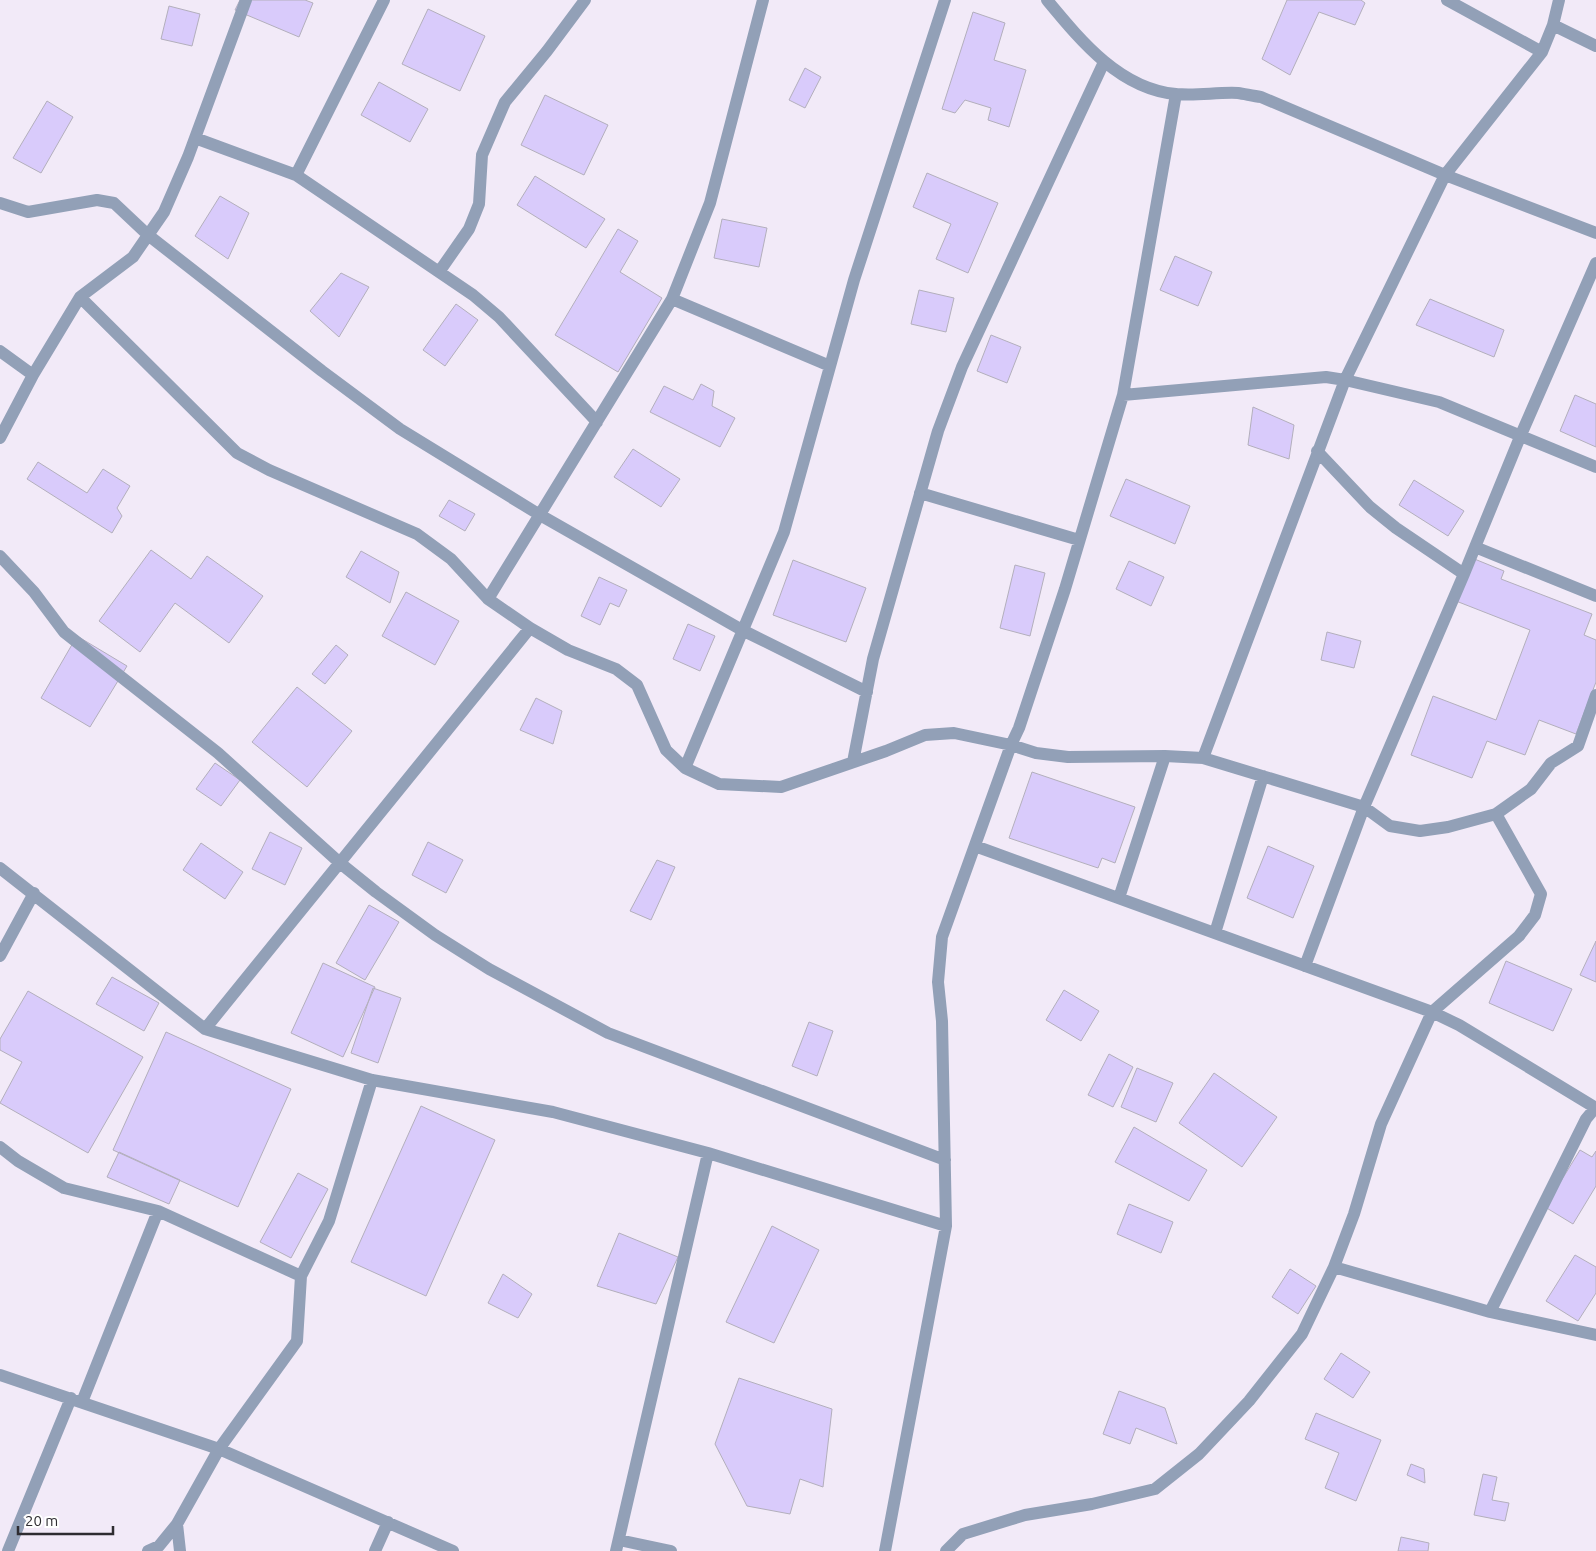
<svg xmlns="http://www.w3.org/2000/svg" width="1596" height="1551" font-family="Ubuntu,sans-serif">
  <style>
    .building { fill: #d9cbfb; stroke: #b3afbc }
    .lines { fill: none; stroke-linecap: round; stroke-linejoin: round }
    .minor { stroke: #92a0b7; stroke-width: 12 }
  </style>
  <rect width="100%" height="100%" fill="#f2eaf8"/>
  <path class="building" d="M240 0H305L313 3 299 37 235 10Z
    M1287 0H1361L1365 3 1355 25 1319 12 1290 75 1262 59Z
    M169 6 200 14 192 46 161 39Z
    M428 9 485 36 460 91 402 64Z
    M973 12 1005 23 994 60 1026 70 1009 127 988 120 991 108 965 100 955 113 942 109Z
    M805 68 821 77 805 108 789 100Z
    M379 82 428 109 410 142 361 115Z
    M545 95 608 125 584 175 521 145Z
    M47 101 73 117 41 173 13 158Z
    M927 173 998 203 968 273 936 259 951 224 913 207Z
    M535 176 605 219 586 248 517 205Z
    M220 196 249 213 228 259 195 236Z
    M722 219 767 228 759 267 714 258Z
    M618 229 638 241 620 272 662 298 618 372 555 335Z
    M1175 256 1212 272 1198 306 1160 290Z
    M341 273 369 287 339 337 310 311Z
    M919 290 954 298 946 332 911 324Z
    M1430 299 1504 330 1494 357 1416 325Z
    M456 304 478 320 445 366 423 350Z
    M991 335 1021 347 1007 383 977 371Z
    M701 384 714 391 712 406 735 418 720 447 650 412 664 386 693 400Z
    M1575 395 1596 404V447L1560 431Z
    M1253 407 1294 425 1289 459 1248 445Z
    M633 449 680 479 661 507 614 477Z
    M38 462 87 493 103 469 130 486 117 508 122 516 112 533 27 479Z
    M1126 479 1190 506 1175 544 1110 516Z
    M1414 480 1464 511 1448 536 1399 505Z
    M449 500 475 514 465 531 439 516Z
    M151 550 191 579 207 556 263 596 229 643 175 603 140 652 99 621Z
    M361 551 399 572 390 603 346 577Z
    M1472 558 1504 571 1501 579 1592 614 1584 635 1596 640V682L1576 734 1539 720 1525 755 1487 741 1472 778 1411 755 1433 696 1496 720 1530 630 1456 601Z
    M793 560 866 588 846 642 773 615Z
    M1129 561 1164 577 1151 606 1116 589Z
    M1015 565 1045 573 1030 636 1000 628Z
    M599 577 627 590 619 607 610 603 600 625 581 616Z
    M406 592 459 621 435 665 382 636Z
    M688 624 715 636 700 671 673 659Z
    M1327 632 1361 641 1354 668 1321 660Z
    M77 636 127 666 90 727 41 698Z
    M336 645 348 655 325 684 312 674Z
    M297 687 352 731 307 787 252 742Z
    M536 698 562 711 553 744 520 730Z
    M215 763 240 780 221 806 196 789Z
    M1032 772 1135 807 1115 863 1102 858 1098 868 1009 838Z
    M270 832 302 848 285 885 252 869Z
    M428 842 463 860 446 893 412 875Z
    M201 843 243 872 225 899 183 870Z
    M1268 846 1314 866 1293 918 1247 898Z
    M657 860 675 867 651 920 630 911Z
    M369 905 399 922 365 980 336 963Z
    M1596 941V982L1580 975Z
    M1506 961 1572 989 1553 1031 1489 1003Z
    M323 963 375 987 343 1057 291 1033Z
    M112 977 159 1003 144 1031 96 1004Z
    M373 988 401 998 378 1063 351 1053Z
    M1064 990 1099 1011 1081 1041 1046 1020Z
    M28 991 143 1057 88 1153 0 1103 22 1062 0 1050V1039Z
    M809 1022 833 1031 817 1076 792 1066Z
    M166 1032 291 1089 238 1207 113 1150Z
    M1109 1054 1133 1067 1113 1107 1088 1095Z
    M1137 1068 1173 1083 1156 1122 1121 1107Z
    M1214 1073 1277 1117 1242 1167 1179 1123Z
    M421 1106 495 1140 426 1296 351 1262Z
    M1134 1127 1207 1170 1189 1201 1115 1162Z
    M1580 1150 1592 1157 1596 1151V1186L1573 1224 1545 1207Z
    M119 1152 180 1180 169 1204 107 1177Z
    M298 1173 328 1189 291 1258 260 1242Z
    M1129 1204 1173 1222 1161 1253 1117 1234Z
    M772 1226 819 1250 774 1343 726 1322Z
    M619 1233 678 1257 656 1304 597 1286Z
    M1575 1255 1596 1267V1293L1578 1321 1546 1301Z
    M1290 1269 1316 1286 1298 1314 1272 1297Z
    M503 1274 532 1294 518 1318 488 1303Z
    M1341 1353 1370 1372 1353 1398 1324 1379Z
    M739 1378 832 1409 823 1487 800 1479 790 1514 747 1506 715 1444Z
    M1119 1391 1165 1408 1177 1444 1136 1428 1130 1444 1103 1434Z
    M1316 1413 1381 1440 1356 1501 1325 1488 1339 1453 1305 1439Z
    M1411 1464 1424 1469 1425 1483 1407 1475Z
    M1483 1474 1497 1477 1492 1500 1509 1503 1505 1521 1474 1515Z
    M1401 1537 1429 1543 1428 1551H1398Z"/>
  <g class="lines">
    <path class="minor" d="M1047 0C1081 41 1120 89 1176 94 1197 96 1217 92 1238 93 1245 94 1253 96 1261 97L1445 175 1542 52 1553 25 1559 0
      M1447 0 1542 52
      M1553 25 1596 46
      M195 138 296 175 473 295 499 317 597 422
      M296 175 384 0
      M0 203 28 212 97 200 114 203 148 235 322 371 400 429 540 515 742 630 867 692
      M439 272 469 229 479 204 482 155 505 102 547 51 585 0
      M80 297 237 453 269 470 417 534 451 559 488 599 530 628 568 650 616 669 637 685 666 750 685 768 719 784 781 787 886 751 925 735 954 733 1011 745 1036 753 1068 757 1165 756 1203 758 1364 807 1390 826 1420 831 1448 827 1496 814 1531 789 1551 763 1578 746 1596 695
      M672 299 830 366
      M0 351 33 375
      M1123 395 1326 377 1345 380 1439 402 1596 467
      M0 438 33 375 80 297 133 257 164 212 188 157 246 0
      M1317 451 1370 507 1396 528 1464 574
      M920 493 1079 540
      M1475 547 1596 596
      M0 556 34 592 64 632 218 753 340 863 376 892 435 935 489 969 608 1033 945 1160
      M488 599 672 299 710 203 763 0
      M1203 758 1345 380 1445 175 1596 233
      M853 762 873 659 938 431 962 367 1104 62
      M685 768 784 532 854 280 945 0
      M975 846 1432 1012 1459 1025 1596 1108
      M0 868 205 1029 372 1080 553 1112 708 1153 946 1226
      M1119 898 1165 756
      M1215 933 1263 776
      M0 956 34 893
      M1305 966 1364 807 1464 574 1520 437 1596 263
      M205 1029 530 628
      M0 1147 18 1161 64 1188 158 1211 301 1276
      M1334 1267 1490 1312 1596 1335
      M1490 1312 1586 1119 1596 1107
      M0 1375 219 1449 453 1551
      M82 1402 158 1211
      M177 1524 180 1551
      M619 1540 671 1551
      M8 1551 71 1398
      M148 1551 159 1546 177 1524 219 1449 297 1341 301 1276 329 1221 372 1080
      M375 1551 388 1522
      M616 1551 708 1153
      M885 1551 946 1226 942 1021 938 982 942 937 1011 745 1019 728 1065 589 1123 395 1176 94
      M946 1551 963 1534 1025 1515 1092 1504 1155 1489 1199 1454 1249 1401 1302 1334 1334 1267 1354 1214 1381 1124 1432 1012 1519 936 1535 915 1541 894 1496 814"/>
  </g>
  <path d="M18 1526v8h95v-8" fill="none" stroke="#2e2c31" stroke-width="2.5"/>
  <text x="25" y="1526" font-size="15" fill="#2e2c31" stroke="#ffffff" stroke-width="4" paint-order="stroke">20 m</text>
</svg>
